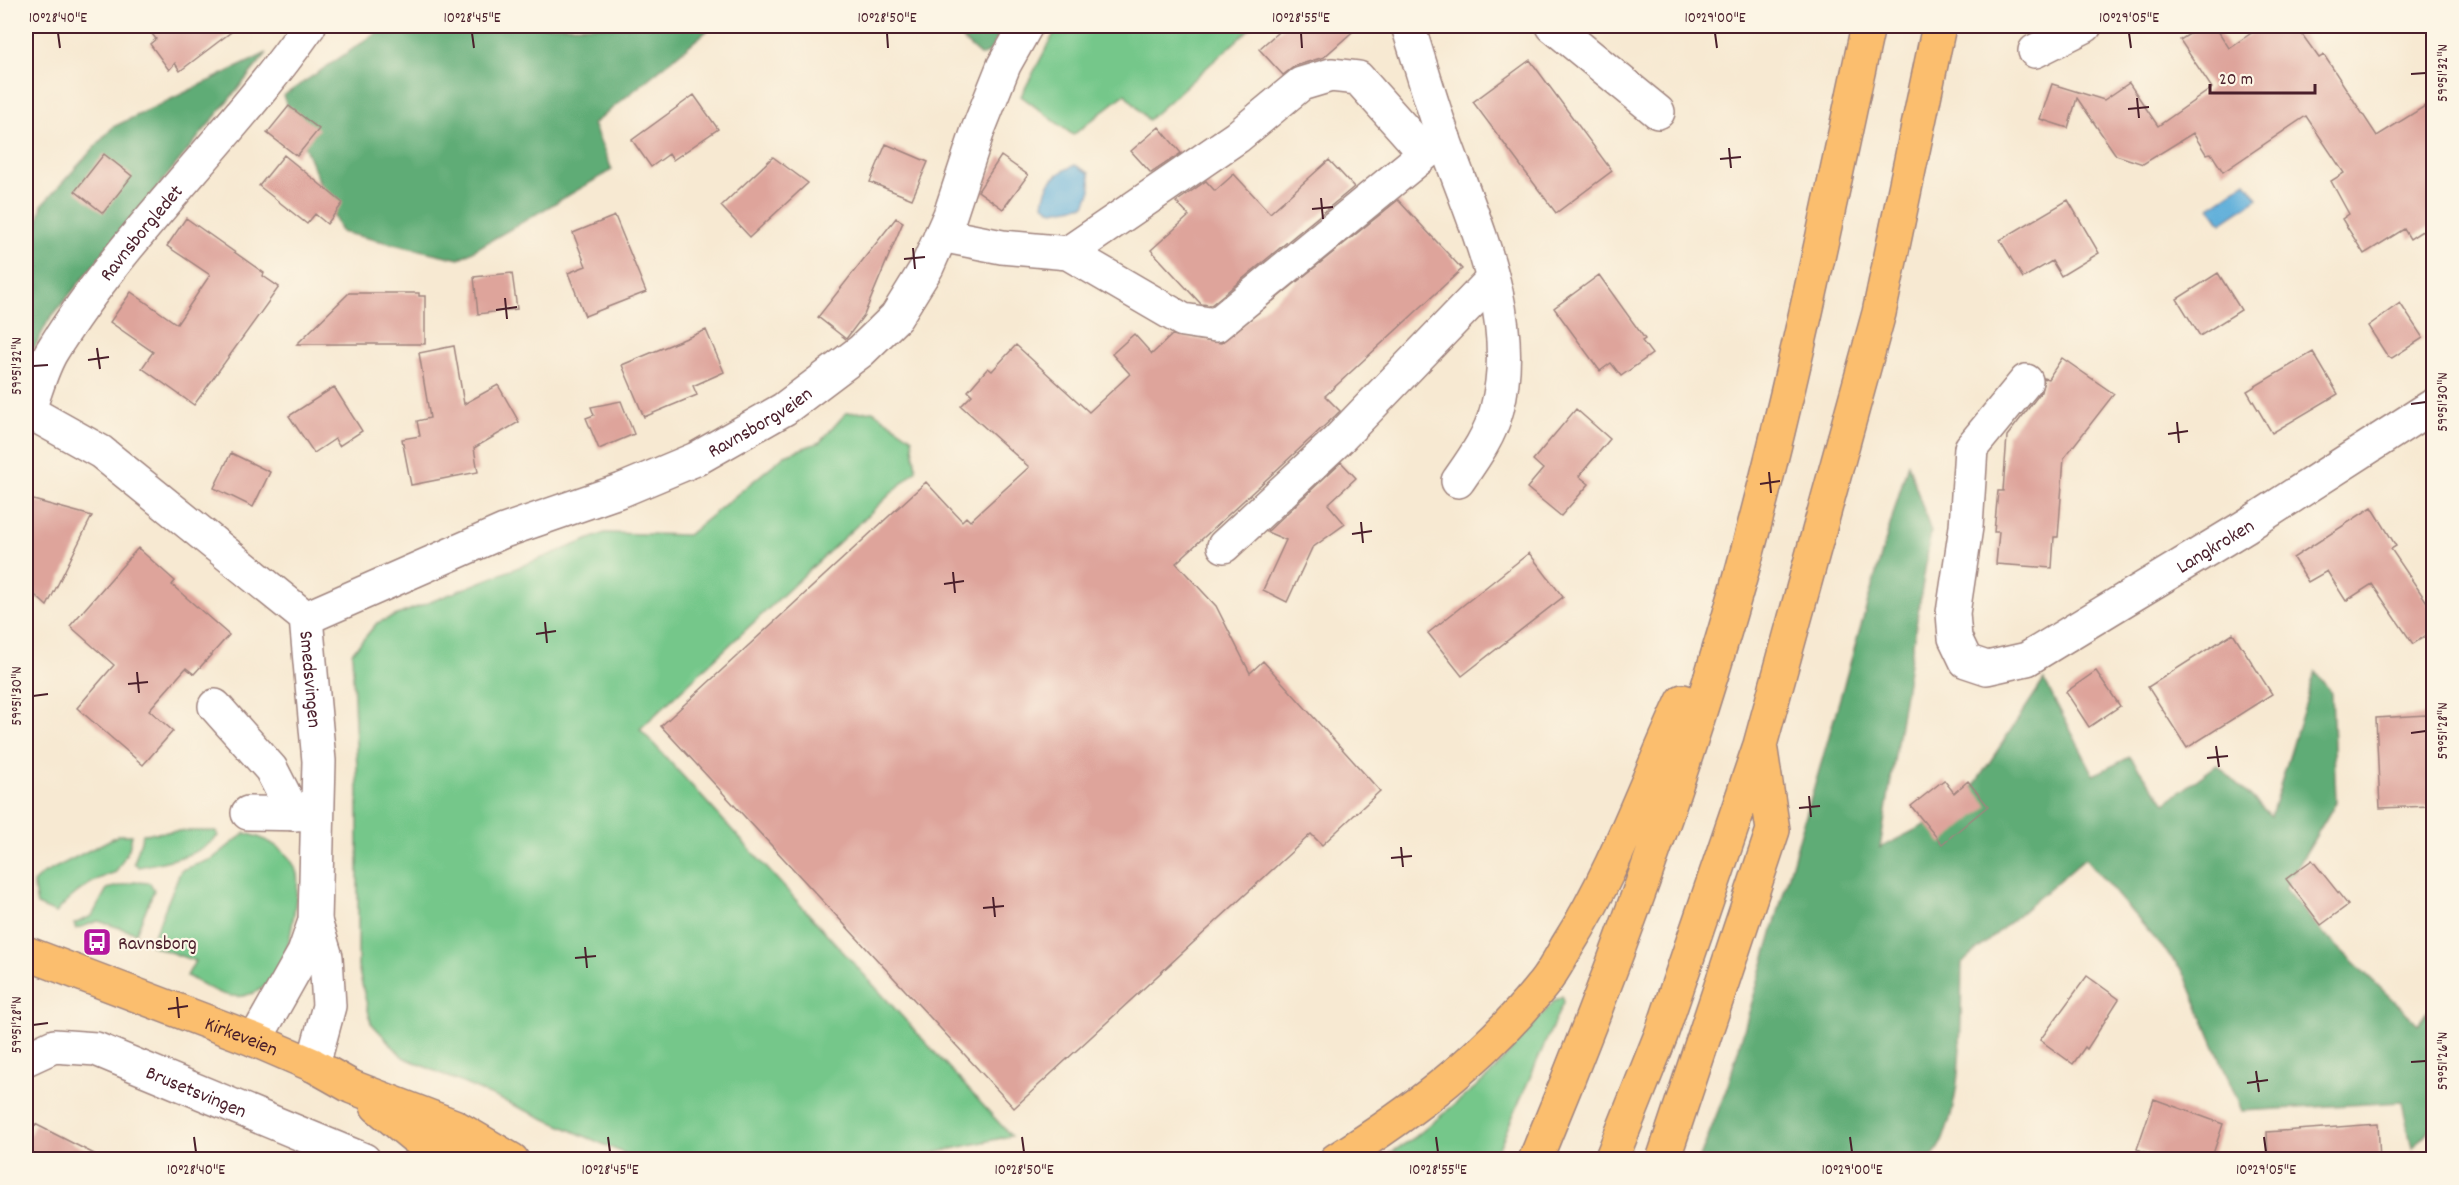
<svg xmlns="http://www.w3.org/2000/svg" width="2459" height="1185" font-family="Dekko,sans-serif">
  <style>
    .green { fill: #74c78a; stroke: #5f735a; stroke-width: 1.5 }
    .forest { fill: #5fac76; stroke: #546650; stroke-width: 1.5 }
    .water { fill: #5fafda; stroke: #546782; stroke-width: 1.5 }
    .building { fill: #dea49b }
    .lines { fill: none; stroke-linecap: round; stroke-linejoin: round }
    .minor-casing { stroke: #a0847e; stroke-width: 36 }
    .major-casing { stroke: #a0847e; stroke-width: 36 }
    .highway-casing { stroke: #a0847e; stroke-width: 36 }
    .minor { stroke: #fff; stroke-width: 33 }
    .major { stroke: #fbbe6e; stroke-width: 33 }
    .highway { stroke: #fbbe6e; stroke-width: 33 }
    .ticks { fill: none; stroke: #4a1f2b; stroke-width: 2 }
    .labels { text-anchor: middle; stroke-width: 4.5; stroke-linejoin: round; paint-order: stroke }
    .street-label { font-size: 20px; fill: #4a1f2b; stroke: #fcf5e5 }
    .poi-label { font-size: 20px; fill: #4a1f2b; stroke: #fcf5e5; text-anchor: start }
    .neatline { fill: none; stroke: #4a1f2b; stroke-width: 2 }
    .ticks-label { font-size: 15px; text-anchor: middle; fill: #4a1f2b }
  </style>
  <rect width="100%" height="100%" fill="#fcf5e5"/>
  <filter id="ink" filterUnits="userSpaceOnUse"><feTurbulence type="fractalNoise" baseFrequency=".0167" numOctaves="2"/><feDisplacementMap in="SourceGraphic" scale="12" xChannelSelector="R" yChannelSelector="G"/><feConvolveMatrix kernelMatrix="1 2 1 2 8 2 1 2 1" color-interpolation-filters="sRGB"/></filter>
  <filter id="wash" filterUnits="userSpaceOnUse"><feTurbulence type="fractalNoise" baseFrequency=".008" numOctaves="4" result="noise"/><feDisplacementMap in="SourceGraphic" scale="24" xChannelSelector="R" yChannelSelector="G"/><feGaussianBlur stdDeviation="1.35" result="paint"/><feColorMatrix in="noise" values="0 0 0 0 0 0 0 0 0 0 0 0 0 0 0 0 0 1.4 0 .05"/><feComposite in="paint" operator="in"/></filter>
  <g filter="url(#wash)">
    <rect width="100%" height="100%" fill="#f7e9d2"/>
    <path class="green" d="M1058 26H1253L1148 120 1125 94 1073 135 1021 96Z
      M873 411 912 438 916 470 640 729 1011 1136 906 1159H637L403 1057 371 1023 358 967V791L352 653 377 623 605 533 688 535 785 455 820 442 846 413Z
      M179 831H216L218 836C198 857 166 861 139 867L134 863 143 834Z
      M245 833C266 838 292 851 297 874 299 884 296 896 295 906 290 940 285 988 243 996 223 999 204 985 187 976L195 961 150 945 181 870 212 859Z
      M119 835H132L129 849 116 872C91 880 73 893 56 913L37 905 33 883 41 875Z
      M135 882 150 883 154 890 136 933 98 921 76 929 74 924 92 916 107 889Z
      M1562 996 1564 1000 1561 1007 1494 1159H1381L1414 1138 1489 1076 1554 1001Z"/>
    <path class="forest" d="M387 26H713L593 124 612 170 459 259 341 232 283 96Z
      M947 26H1005L989 52 981 56Z
      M267 53 48 321 35 347 26 351V274L42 205 113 127Z
      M1908 463 1931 532 1880 848 1960 807 2044 680 2094 775 2130 757 2165 803 2217 765 2271 816 2315 672 2332 693 2336 802 2285 888 2319 929 2418 1024 2433 1003V1126L2412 1148 2402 1102 2242 1111 2183 971 2085 858 1962 963C1960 1016 1966 1120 1930 1159L1699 1160 1728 1085Z"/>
    <path class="water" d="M1075 165 1089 173 1091 190 1085 205 1053 211 1043 204C1046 181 1055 174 1075 165Z
      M2246 182 2258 198 2221 223 2210 207Z"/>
    <g id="blocks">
      <path class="building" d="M146 26H239L180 71 175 63 169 70 150 44 156 39Z
        M1285 26H1359L1324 57 1295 66 1283 75 1259 49Z
        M2202 26H2215L2229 48 2262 26H2296L2319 58 2324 55 2377 136 2433 101V224L2410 239 2404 229 2364 254 2342 219 2349 214 2331 181 2344 173 2306 116 2223 172 2211 153 2206 154 2193 133 2143 164 2116 155 2077 98 2068 128 2040 119 2052 84 2104 100 2129 83 2158 126 2212 88 2180 40Z
        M1530 60 1612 171 1556 213 1473 102Z
        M694 95 718 129 673 160 669 154 651 167 632 140Z
        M289 106 319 129 297 156 267 133Z
        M1159 127 1181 153 1151 173 1131 151Z
        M886 144 928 162 912 199 870 182Z
        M104 154 132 176 103 213 75 191Z
        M284 155 343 203 327 224 315 214 307 224 259 186Z
        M1001 156 1028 175 1003 209 978 191Z
        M773 157 808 183 750 237 721 206Z
        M1329 160 1354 187 1211 305 1201 304 1151 250 1189 216 1176 202 1206 181 1215 191 1234 174 1270 213Z
        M1398 200 1462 269 1325 396 1340 411 1335 416 1176 563 1216 606 1250 673 1263 661 1380 791 1322 845 1311 834 1014 1108 661 726 926 482 962 521 966 517 970 521 1029 467 961 406 972 395 968 391 988 368 992 371 1016 345 1089 412 1130 374 1112 354 1134 334 1152 354 1172 335 1221 343Z
        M2068 200 2099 253 2061 276 2052 261 2023 278 2000 240Z
        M615 216 646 292 585 316 568 273 586 266 573 233Z
        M186 218 264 273 263 276 279 287 194 405 142 368 153 352 110 322 131 292 177 324 210 275 167 246Z
        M896 218 903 222 864 315 846 339 818 317Z
        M512 273 517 309 478 314 474 277Z
        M2218 273 2241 310 2200 336 2177 299Z
        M1599 275 1645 339 1642 341 1652 354 1621 376 1611 363 1600 371 1554 308Z
        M349 293H419V296H425V344H297Z
        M2400 303 2423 338 2392 358 2388 357 2368 326Z
        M706 330 724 372 693 386 697 395 644 417 622 365Z
        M454 346 464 404 498 385 519 422 474 448 478 472 411 485 402 439 420 436 417 421 430 418 419 353Z
        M2313 352 2338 394 2272 433 2247 391Z
        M2062 358 2114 394 2064 458 2058 537H2054L2052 568 1996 564 1999 532H1994L1998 491H2003L2007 436 2041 392 2044 378 2048 379Z
        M334 387 362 431 339 446 335 439 314 453 289 416Z
        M621 401 634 434 599 449 586 418 594 415 591 407Z
        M1576 409 1610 439 1579 476 1589 484 1561 516 1527 488 1543 469 1533 460Z
        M231 453 270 472 253 507 214 488Z
        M1341 462 1356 478 1328 504 1345 524 1312 548 1287 602 1263 590 1286 540 1267 532Z
        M26 498 92 516 47 606 26 587Z
        M2372 507 2396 546 2391 549 2433 611V631L2413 644 2372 584 2346 601 2327 571 2308 582 2293 558Z
        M138 548 175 581 172 585 229 635 194 674 186 668 149 710 173 731 143 765 77 708 114 665 70 626Z
        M1529 553 1563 597 1462 676 1428 633Z
        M2233 633 2272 694 2187 748 2148 687Z
        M2096 671 2120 706 2089 727 2066 692Z
        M2426 715V726H2433V768L2428 769 2430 806 2380 808 2376 718Z
        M1944 780 1954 793 1968 781 1988 806 1942 844 1911 806Z
        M2312 860 2348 905 2321 925 2286 879Z
        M2087 976 2119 999 2087 1049 2085 1047 2073 1064 2040 1040Z
        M2154 1099 2223 1124 2211 1160H2167L2137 1149Z
        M35 1124 106 1160H26V1142Z
        M2378 1124 2380 1160H2268L2267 1132Z"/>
    </g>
  </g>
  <g filter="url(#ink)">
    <use href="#blocks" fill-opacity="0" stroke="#a0847e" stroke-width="1.5"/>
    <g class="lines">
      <g class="minor-casing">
        <g id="minor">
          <path d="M1408 26C1420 63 1431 102 1444 139 1474 223 1521 317 1497 409 1490 436 1474 458 1458 481"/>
          <path d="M1553 26 1658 112"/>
          <path d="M2035 51 2085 26"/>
          <path d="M941 235 1002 247 1068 253 1183 320 1216 325 1444 138"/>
          <path d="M1068 253 1237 137 1301 84 1331 75 1358 78 1425 153"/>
          <path id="s1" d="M2026 381 1971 448 1966 527 1953 613 1955 638 1966 661 1987 668 2027 659 2246 526 2434 405"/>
          <path id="s2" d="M26 410 101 452 306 618 319 761 315 921 304 953 255 1040"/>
          <path id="s3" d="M28 411C36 392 41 369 52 351 125 233 230 139 309 26"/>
          <path d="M1224 546 1338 440 1492 280"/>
          <path id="s4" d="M306 618 504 531 622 490 696 459 784 409 861 351 896 317 927 267 950 215 978 130 1004 65 1026 26"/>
          <path d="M215 706 271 769 294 814"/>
          <path d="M248 813 314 814"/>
          <path id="s5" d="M26 1059 54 1046 96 1049 364 1160"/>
          <path d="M313 1065 329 1006 326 957 315 921"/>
        </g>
      </g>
      <g class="major-casing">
        <g id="major">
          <path id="s6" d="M26 953 255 1040 313 1065 352 1087 454 1126 512 1160"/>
          <path d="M377 1106 416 1138 453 1160"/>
        </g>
      </g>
      <g class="highway-casing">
        <path id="highway" d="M1336 1160C1412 1112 1484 1058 1540 988 1551 976 1559 960 1567 946 1616 869 1645 783 1683 701
          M1535 1160C1614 971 1683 779 1739 582 1790 399 1828 211 1868 26
          M1611 1160 1661 1035 1760 745 1879 313 1939 26
          M1663 1160 1773 830 1761 751"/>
      </g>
      <use href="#minor" class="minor"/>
      <use href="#major" class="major"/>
      <use href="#highway" class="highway"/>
    </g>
  </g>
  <path class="ticks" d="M58 33 60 48M472 33 474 48M887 33 888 48M1301 33 1302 48M1715 33 1717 48M2129 33 2131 48M2411 74 2426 73M2137 98 2139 118M2128 109 2149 107M1729 148 1731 168M1720 159 1741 157M1321 198 1323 219M1312 209 1333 207M913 248 915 269M904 259 925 257M505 298 507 319M496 310 517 307M97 348 100 369M88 360 109 357M33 366 48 365M2411 404 2426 402M2177 422 2179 443M2168 434 2188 431M1769 472 1771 493M1760 484 1780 481M1361 522 1363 543M1352 534 1372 531M953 572 955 593M944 584 964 581M545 622 547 643M536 634 556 631M137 672 139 693M128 684 148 682M33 696 48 694M2411 733 2426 731M2216 746 2219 767M2207 758 2228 756M1809 796 1811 817M1799 808 1820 806M1401 847 1403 867M1391 858 1412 856M993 897 995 917M983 908 1004 906M585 947 587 968M575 958 596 956M177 997 179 1018M168 1009 188 1006M33 1025 48 1023M2411 1062 2426 1061M2256 1071 2259 1092M2247 1083 2268 1080M194 1137 196 1152M608 1137 610 1152M1022 1137 1024 1152M1436 1137 1438 1152M1850 1137 1852 1152M2264 1137 2266 1152"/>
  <defs>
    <g id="bus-square" transform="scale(1.5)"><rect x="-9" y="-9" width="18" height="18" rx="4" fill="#b5179e" stroke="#fcf5e5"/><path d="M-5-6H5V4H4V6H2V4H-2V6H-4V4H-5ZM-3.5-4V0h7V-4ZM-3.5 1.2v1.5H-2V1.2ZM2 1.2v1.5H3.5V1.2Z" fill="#fff"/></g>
  </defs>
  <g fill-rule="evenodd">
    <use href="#bus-square" x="97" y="942"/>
  </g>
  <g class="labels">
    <g class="street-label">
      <text dy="7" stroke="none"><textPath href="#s3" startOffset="213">Ravnsborgledet</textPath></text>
      <text dy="7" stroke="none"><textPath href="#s4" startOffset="495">Ravnsborgveien</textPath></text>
      <text dy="7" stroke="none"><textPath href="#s1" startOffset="586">Langkroken</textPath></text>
      <text dy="7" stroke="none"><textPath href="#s2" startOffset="411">Smedsvingen</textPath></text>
      <text dy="7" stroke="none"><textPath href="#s6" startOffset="231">Kirkeveien</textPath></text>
      <text dy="7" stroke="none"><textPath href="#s5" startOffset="182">Brusetsvingen</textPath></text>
    </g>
    <g class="poi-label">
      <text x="118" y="949">Ravnsborg</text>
    </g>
  </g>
  <rect width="2459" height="1185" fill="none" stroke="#fcf5e5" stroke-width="66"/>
  <path d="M2210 84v9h105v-9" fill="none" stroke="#4a1f2b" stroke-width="3"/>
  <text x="2219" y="84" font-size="18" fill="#4a1f2b" stroke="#fcf5e5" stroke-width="4.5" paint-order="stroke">20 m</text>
  <rect x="33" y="33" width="2393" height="1119" class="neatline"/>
  <g class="ticks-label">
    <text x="58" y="22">10°28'40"E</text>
    <text x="472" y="22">10°28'45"E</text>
    <text x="887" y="22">10°28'50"E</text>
    <text x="1301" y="22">10°28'55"E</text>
    <text x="1715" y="22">10°29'00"E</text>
    <text x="2129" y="22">10°29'05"E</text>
    <text transform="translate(2442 73) rotate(-90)" y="5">59°51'32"N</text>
    <text transform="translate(16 366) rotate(-90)" y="5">59°51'32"N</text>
    <text transform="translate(2442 402) rotate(-90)" y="5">59°51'30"N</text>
    <text transform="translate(16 696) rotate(-90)" y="5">59°51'30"N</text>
    <text transform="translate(2442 731) rotate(-90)" y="5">59°51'28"N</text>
    <text transform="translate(16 1025) rotate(-90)" y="5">59°51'28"N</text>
    <text transform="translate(2442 1061) rotate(-90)" y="5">59°51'26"N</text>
    <text x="196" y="1174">10°28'40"E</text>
    <text x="610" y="1174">10°28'45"E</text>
    <text x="1024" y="1174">10°28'50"E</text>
    <text x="1438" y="1174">10°28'55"E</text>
    <text x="1852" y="1174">10°29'00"E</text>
    <text x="2266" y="1174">10°29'05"E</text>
  </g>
</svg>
